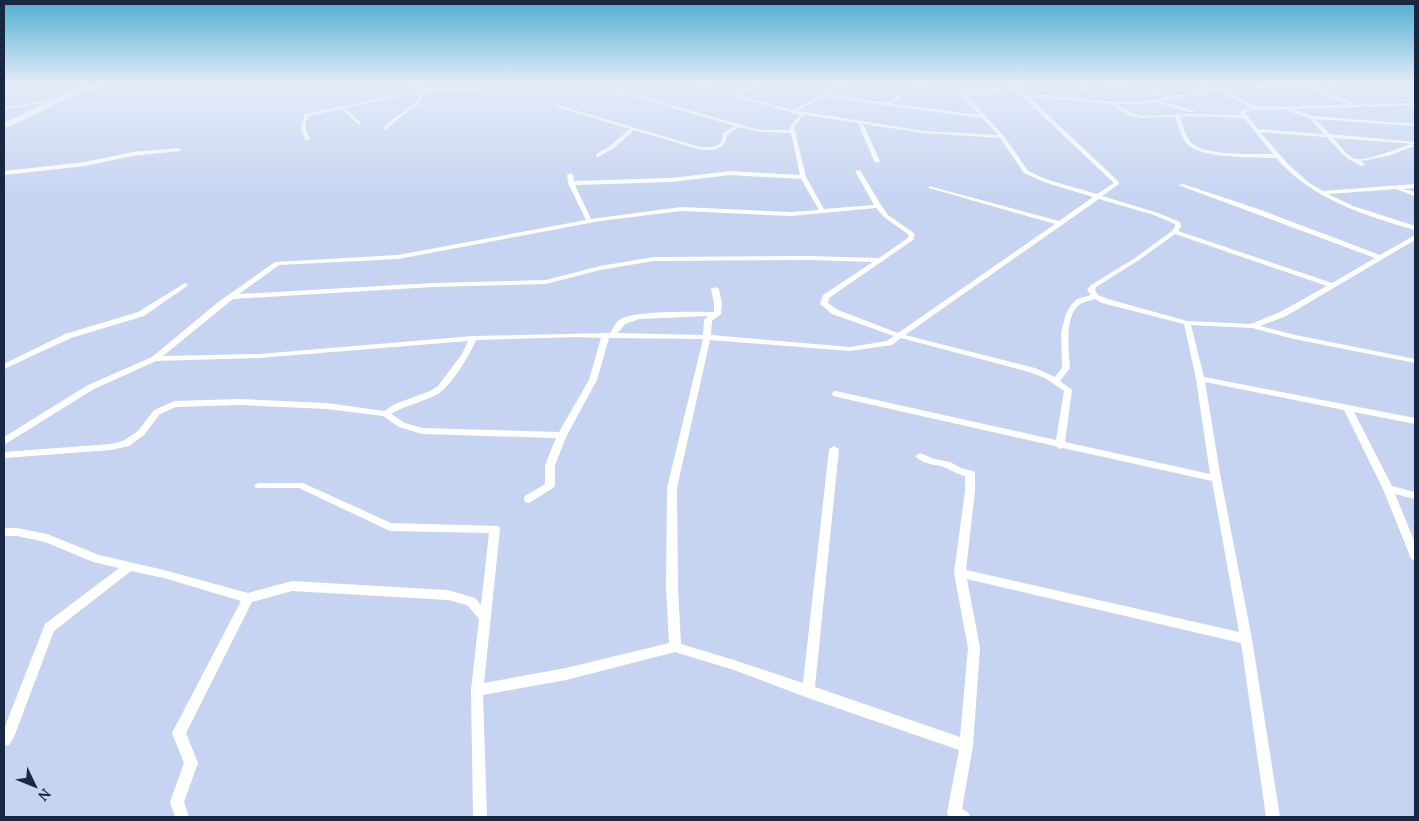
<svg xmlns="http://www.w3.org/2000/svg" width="1419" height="821" font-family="Lora,serif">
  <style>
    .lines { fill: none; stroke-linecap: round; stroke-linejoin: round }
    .street { fill: #fff; fill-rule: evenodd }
    .highway { fill: #fff; fill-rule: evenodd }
  </style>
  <rect width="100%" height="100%" fill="#c6d4f2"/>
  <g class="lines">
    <path class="street" d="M406 84H411L425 89H481L483 90 481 91H426L418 105 397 120 385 130 383 129C394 114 414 110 421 92L345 108 360 122V124H358L341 109 309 116C303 124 306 131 310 139L306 140 301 130V124L305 114 419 90Z
      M692 84H698L732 94 758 84H763L736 95 792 110 821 95V93L841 84H846L829 94 887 103C897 95 912 84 925 84L900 97 892 104 980 115 959 93V91L1017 89 1013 84H1017L1026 94 1069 97 1087 84H1091L1074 97 1095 101 1141 102 1211 90 1193 84 1214 88 1339 84 1337 85 1310 86 1354 103V105L1415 103V105L1292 109 1312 116 1415 124V126L1315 119 1330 134 1415 142V144L1333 138C1339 144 1345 154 1353 158 1362 163 1400 148 1411 144L1414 146 1388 156 1360 161 1365 164 1362 166C1345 159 1340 151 1327 137L1260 132 1288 164 1308 182 1323 191 1415 184V188L1403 189 1415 192V196L1396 189 1328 194 1353 206 1415 226V230C1363 215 1312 199 1276 158 1256 157 1203 159 1188 145 1181 138 1179 126 1175 117L1142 118 1128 115 1110 104 1029 97 1119 182V184L1102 196 1158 213 1180 222 1181 227 1178 231 1332 283 1375 258 1178 185 1183 184 1258 209 1380 255 1415 235V240L1286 316 1260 326 1295 335 1415 359V363L1294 339 1252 328 1191 325 1204 377 1415 418V424L1354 412 1392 486 1415 492V499L1395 494 1415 543V560L1411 559 1410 556 1383 489 1344 410 1205 382 1221 479 1252 639 1280 817H1266L1241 643 967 579 980 648 973 746 962 809 968 812 970 817H949L947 813 959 750 808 698 734 670 675 652 566 680 483 695 487 817H473L471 690 479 619 467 605 448 600 292 591 252 602 186 733 198 763 184 802 189 817H175L170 802 184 763 172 733 241 601 164 578 131 571 54 631 14 737 9 745 4 746V729L45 624 119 568 93 562 45 542 17 536H4V528H17L47 534 99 555 164 570 248 593 292 581 448 590 475 598 481 605 489 533 390 531 299 488H256L254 486 256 484 259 483H303L391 523 499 526 500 529 484 683 566 668 669 643 666 588 667 488 703 339 609 338 597 380 567 435 555 465V486L553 488 529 503 525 502 524 499 525 496 545 484V465L556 438 422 434 399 427 383 416 327 409 240 405 176 407 160 414 144 435 129 446 111 450 4 458V452L111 444 123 441 138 431 154 410 175 401 240 399 327 403 384 411 395 404 430 391 438 386 462 354 468 341 259 358 156 361 94 389 7 443 4 444V437L88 385 152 357 217 303 275 262 398 255 586 220 568 183 567 175 570 173 573 175 574 181 671 178 730 171 800 175 791 133 762 132 739 127 727 135C725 151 712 151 698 149L634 130 614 148 598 157 596 156V154L610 146 630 129 554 106 558 105 700 147C707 147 718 148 721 142 723 139 723 136 723 133L735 126 609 89 612 88 748 127 762 130H790V127L800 115ZM1306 86 1307 88 1350 105 1259 107 1221 90ZM1019 91 1032 106 1114 183 1097 194 1048 180 1028 171 1004 136 964 93ZM1217 91 1252 108 1243 109 1240 113 1242 115 1188 114 1142 116 1132 113 1116 104H1141L1154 102 1193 113H1195V111L1160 101ZM825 96 859 102 982 118 998 135 924 131 806 112 797 111ZM1288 109V111L1309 118 1324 134 1258 129 1245 113 1251 110ZM805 115 858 123 874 161 877 163 880 161 863 124 924 133 1000 138 1024 173 1044 182 1093 197 1059 221 929 186V188L1055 224 898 333 838 310 828 303 829 298 913 240 915 234 888 215 881 205 860 170 855 171 874 205 824 209 806 177 794 127 801 118ZM1188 116 1244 118 1273 154C1254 154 1208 156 1193 144 1186 138 1183 126 1180 117ZM730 175 801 179 819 210 791 212 681 207 591 219 575 185 671 182ZM1099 199 1154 215 1175 224V227L1172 231 1135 258 1091 285 1087 290 1091 295 1077 299 1071 305 1066 314 1061 332 1062 368 1055 377 1035 368 905 335ZM876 208 884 217 909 235 908 238 879 258 808 256 654 257 600 266 546 280 433 283 239 294 279 265 398 259 600 221 681 211 791 216ZM1175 234 1327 286 1280 312 1251 324 1187 321 1108 299 1098 295 1095 290 1096 287 1139 260ZM808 260 873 262 823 295 820 304 832 314 894 336 887 341 850 347 711 335 712 321 721 314 722 304 719 289 715 287 711 289 714 304V312C693 312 635 310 619 320 615 323 613 329 610 333L473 336 259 354 163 356 233 299 433 287 546 284 600 270 654 261ZM1095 299 1102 303 1184 324 1196 379 1210 474 1065 442 1072 390 1060 381 1070 368C1069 351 1065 321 1076 308 1081 302 1088 301 1095 299ZM708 316 704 320 703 335 618 333 625 324 639 319ZM579 337 601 338 589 380 559 432 422 428 405 423 391 414C406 405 423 402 438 394 451 386 470 355 476 340ZM901 338 1029 372 1045 378 1064 391 1056 440 836 391 833 392 832 394 833 396 1055 446 1060 449 1063 448 1212 481 1239 632 966 570 975 491V473L973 471 961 468 950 462 934 459 920 453 915 456C925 466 935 463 946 468 953 471 957 474 965 476V491L954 573 968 648 960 737 815 687 839 449 834 446 829 449 803 683 734 660 681 644 678 588 677 488 710 340 850 351 892 345Z
      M1097 84H1105L1169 96 1167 97Z
      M45 100 47 102 4 110V108Z
      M178 148 181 150 180 151 132 156 85 166 4 175V171L85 162 132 152Z
      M185 283 188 285 187 286 144 316 71 338 4 369V364L65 334 138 312Z"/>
    <path class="highway" d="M94 84H105L63 101 4 129V123L57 97Z"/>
  </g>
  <linearGradient id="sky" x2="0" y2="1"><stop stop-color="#4eaed2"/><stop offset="0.42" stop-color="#e5ecf9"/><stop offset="1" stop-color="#e5ecf9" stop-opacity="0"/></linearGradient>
  <rect width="1419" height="199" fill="url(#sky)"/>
  <rect width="1419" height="821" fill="none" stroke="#1a2743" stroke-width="10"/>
  <g transform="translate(35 786) rotate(133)" stroke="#c6d4f2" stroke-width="4" paint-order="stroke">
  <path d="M0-4L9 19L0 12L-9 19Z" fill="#1a2743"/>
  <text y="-8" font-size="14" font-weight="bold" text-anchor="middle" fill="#1a2743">N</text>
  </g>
</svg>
